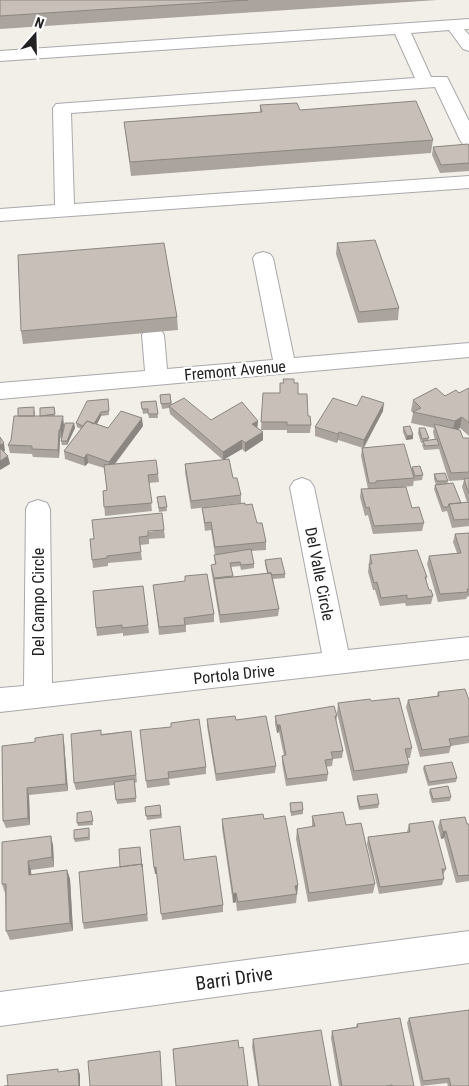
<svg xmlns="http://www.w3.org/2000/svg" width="469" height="1086" font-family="'Roboto Condensed',sans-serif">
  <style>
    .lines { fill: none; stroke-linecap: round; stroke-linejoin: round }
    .minor-casing { stroke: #a9a9a9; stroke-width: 2 }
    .minor { fill: #fff; fill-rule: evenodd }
    .wall { fill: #aba49e }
    .shaded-wall { fill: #8b8681 }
    .building { fill: #c7bfb8; stroke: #8b8681 }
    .labels { text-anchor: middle; stroke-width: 4.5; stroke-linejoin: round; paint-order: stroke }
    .street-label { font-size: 16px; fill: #222; stroke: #fff }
    .near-street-label { font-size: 19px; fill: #222; stroke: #fff }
  </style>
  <rect width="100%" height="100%" fill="#f2efe9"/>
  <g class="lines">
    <g class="minor-casing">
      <path id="minor" d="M469 19V29H464L469 35V51L463 49 449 30 411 33 431 77H447L469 121V145L463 144 460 140 435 87 71 113 74 204 469 176V188L0 221V209L55 205 53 108 56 104 415 78 395 34 0 61V51Z
        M263 252 270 254 273 258 294 358 469 343V357L0 399V383L145 371 142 335 145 330 153 328 161 330 164 335 167 369 273 360 253 258 256 254Z
        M302 478 310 481 314 487 348 650 469 637V659L0 712V688L24 686 26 509 29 503 38 500 47 503 50 509 52 683 322 653 290 487 294 481Z
        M469 931V963L0 1026V992Z"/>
    </g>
    <use href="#minor" class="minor"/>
  </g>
  <path class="wall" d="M0 0H437L0 29Z
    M260 105 300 110 433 140 431 153 131 176 124 122 260 112Z
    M469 146V171L440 173 432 155 433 147Z
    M337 243 399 308 398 320 358 323 336 254Z
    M177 317 178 330 23 344 21 331Z
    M294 383 308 416 311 425 310 433H287V430H261L263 393H280Z
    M469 388V436L460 428 457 429 463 438H469V526L452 528 447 511 442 512 434 489 435 485H436L434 479V474L448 481 447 484 461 503 467 502 462 487 464 480 449 481 439 449 424 450 422 445 423 443H421L418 433 419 428 429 438 428 440H435L433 432 434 428 411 423 413 413 411 411 413 400 459 393Z
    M170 394 172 405 211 420 258 421 257 428 263 432V440L245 452 242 449 223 460 241 495V503L191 509 185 472V464L223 460 170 414 169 408 162 409 160 395Z
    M108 399 109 415 101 416 97 424 108 428 143 426 115 464 158 474 159 482 149 483 152 511 105 516 103 491 107 490 104 468 88 463 85 466 65 459 64 451 81 429 77 427 76 423Z
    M156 401 158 418H149L148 413 143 414 141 402Z
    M357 406 383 411 364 448 412 469V467L423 475 422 480 414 481V480L413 486 392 488 412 508 424 523 422 531 373 534 368 515 365 516 360 497 361 489H368L361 456 362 448H363L338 440 337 443 315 436V427Z
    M54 407 55 416 64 425 62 438H60L59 458 33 457 32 454 10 453 8 445 11 440 18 416 35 411V416H41L40 408Z
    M74 423 75 428 67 445H62L61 441Z
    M403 427 413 435V439L406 440 403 432Z
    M165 496 167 511 159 512 157 497Z
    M245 505 257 523 266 542V550L251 551 254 564V568L241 570 240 566 231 567 233 577 267 573 265 564V560L285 574V578L273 579 279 609 278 616 220 623 211 569V565H215L214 555H215L211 530 205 531 203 516 202 508Z
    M164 530 165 538 149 539V544L140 545 142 560 108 563V566L93 568 90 539Z
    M469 533V596L467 597 466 599 438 602 427 564 429 556 457 553 453 542 455 534Z
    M370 555 427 577 426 581 429 590 433 596 431 604 406 606 405 603 380 606 375 590H373L368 572Z
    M185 576 214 614V622L186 625V632L159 635 154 593 185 581Z
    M143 586 149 633 123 636V633L97 636 96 628Z
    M438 692 469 700V743L451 746 449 753 420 757 406 707 408 700 437 696Z
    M371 701 412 748 410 758H407L409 764 407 773 353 781 337 713 338 703Z
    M275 716H337L336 723 343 751 342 758 333 759 332 766 326 767 328 774 327 781 286 786 282 763V756H284L279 732 277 733 275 724Z
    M207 719 236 720 276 766 275 773 216 781 207 726Z
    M140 730 206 767V774L169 779 170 785 147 788Z
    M131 731 137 782 135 783 136 802 117 804 114 785 76 790 74 783 101 734Z
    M64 742 68 791 29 795 30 825 6 828 3 821 2 746Z
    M424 766 457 778 456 782 428 786 423 769Z
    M430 789 451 797 450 801 432 803 429 792Z
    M357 796 379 804 378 808 359 810 357 800Z
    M290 803 303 810V814L291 816 290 807Z
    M160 805 162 818 147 820 145 807Z
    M91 811 93 825 78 826 77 823Z
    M312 816 346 825 375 884 373 893 308 902 296 839 297 829 312 827Z
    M222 819H264L298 885 296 903 237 911 236 902 233 903 222 828Z
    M440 820 469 824V881L456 883 444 838 441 839 438 827Z
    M409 824 446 869 443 875 444 879 442 885 379 894 367 844 368 837 407 832Z
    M89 828 90 840 75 842 74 839Z
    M2 842 53 845 54 867 31 870V875L67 870 70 879 73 931 10 940 6 931 5 893 2 884Z
    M140 847 148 921 84 929 83 923 120 867Z
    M184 860 223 905V912L162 920 157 874H155Z
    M409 1018 469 1086H448L447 1083 421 1086 407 1023Z
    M357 1024 414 1086H339L331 1038 332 1031 356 1027Z
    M253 1039 331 1086H258L252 1047Z"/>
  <path class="shaded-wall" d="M384 403 383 411 363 448 364 440Z
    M101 412V416L95 428 94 424Z
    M63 416 64 425 62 438 60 430Z
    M462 417 460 428 452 432 455 421Z
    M142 418 143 426 110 470 109 462Z
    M258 421 257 429 252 424Z
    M74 423 75 428 67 445V441Z
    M59 430 60 438 59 458 58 450Z
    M263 432V440L245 452V443Z
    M339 432 338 440 337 443 338 434Z
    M413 435V439L406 440 407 436Z
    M242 440V449L223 460V452Z
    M4 443 5 451 0 454V445Z
    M87 454 88 463 85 466 84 458Z
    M8 456 10 464 0 470V461Z
    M277 725H280L279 732 277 733Z
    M63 734 64 742 68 791 66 784Z
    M27 788 29 795 30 825 28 818Z
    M446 831 444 838 441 839 443 832Z
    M51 836 53 845 54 867 52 857Z
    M28 861 31 870 32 884 29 875Z
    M156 867 157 874H155L154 868Z
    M67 870 70 879 73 931 70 923Z
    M298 885 297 894 294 895 295 886Z
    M236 893V902L233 903V894Z
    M78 1069 80 1074V1086H79Z"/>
  <path class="building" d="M0 0H248L0 16Z
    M416 101 433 140 130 162 124 122 262 112 260 105 297 103 300 110Z
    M468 144 469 146V163L441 165 433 147Z
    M375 240 399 308 359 312 337 243Z
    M164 243 177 317 21 331 18 255Z
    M283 379H294V383H298V394H307L308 416H310L311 425H287V422H261L263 393H280V383H284Z
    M436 388 445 396 456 390 459 393 469 388V423L462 417 455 421 413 412 421 408 413 400Z
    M170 394 171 403 161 404 160 395Z
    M362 396 384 403 364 440 339 432 338 434 315 427 333 398 357 406Z
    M184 398 211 420 242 402 258 421 252 424 263 432 245 443 242 440 223 452 169 406Z
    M108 399 109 411 101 412 94 424 87 421 83 426 76 423 87 401Z
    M156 401 158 414H148V409H142L141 402Z
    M34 407V416H18V408Z
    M54 407 55 414 40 416V408Z
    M121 411 142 418 109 462 87 454 84 458 64 451 87 421 108 428Z
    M14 416H63L60 430H59L58 450 32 449V446L8 445 11 440Z
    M65 423H74L67 441H61Z
    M434 424 460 430 463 438H469V472L451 473Z
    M410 426 413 435 407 436 403 427Z
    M419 428H425L429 438 422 439Z
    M0 437 4 443 0 445Z
    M437 439 439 445 425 446 423 441Z
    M404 444 414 478 376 481V483H369L362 448Z
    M0 448 8 456 0 461Z
    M229 459 233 478H237L241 495 191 501 185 464Z
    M156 460 158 474 148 475 152 503 104 507 103 491 107 490 104 465Z
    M420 466 423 475 415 476 412 467Z
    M445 473 448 481H437L434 474Z
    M469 478V494L464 479Z
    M453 483 461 503 449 504 448 507H443L435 485Z
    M406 487 412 508 419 507 424 523 374 526 369 507 366 508 361 489Z
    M165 496 167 507 159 508 157 497Z
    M469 502V519L454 520 449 504Z
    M245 503V505L252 504 257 523H262L266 542 215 547 211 522 205 523 202 508Z
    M162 513 164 530 148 531V536L139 537 141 552 107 556V558L92 560 90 539H94L92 520Z
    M469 533V589H467L468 592 440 594 429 556 461 553 455 534Z
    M251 549 254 564 241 565 240 562 230 563 233 576 214 578 211 565 216 564 214 555Z
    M417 550 427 577H425L429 590H431L433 596 407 599V595L381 598 377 582 374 583 369 564H372L370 555Z
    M281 558 285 574 272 575 271 573H268L265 560Z
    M271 573 279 609 220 615 214 579Z
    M207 574 214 614 184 618 185 625 159 627 153 585 185 581V576Z
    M143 586 148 625 122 628V625L96 628 93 591Z
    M465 689 469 700V736L449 739 451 746 422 750 408 700 439 696 438 692Z
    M399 698 412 748 405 749 409 764 354 771 338 703 370 699 371 701Z
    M334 706 337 716H335L343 751 331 752 333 759 325 760 328 774 287 779 282 756 286 755 280 725H277L275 716Z
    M235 716 236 720 266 716 276 766 216 774 207 719Z
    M199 719 206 767 168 772 169 778 146 781 140 730 171 727V723Z
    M101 730V735L131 731 136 775 74 783 71 734Z
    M63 734 66 784 27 788 28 818 3 821 2 746 35 742V738Z
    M452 762 457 778 429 782 424 766Z
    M134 779 136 798 116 800 114 782Z
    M448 786 451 797 433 799 430 789Z
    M377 794 379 804 360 807 357 796Z
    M302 802 303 810 291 812 290 803Z
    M160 805 161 815 146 816 145 807Z
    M91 811 93 821 77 823V813Z
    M343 812 346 825 361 823 375 884 309 893 297 829 315 826 312 816Z
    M263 814 264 819 285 816 298 885 295 886 297 894 238 902 236 893 233 894 222 819Z
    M465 817 467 824H469V875L458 876 446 831 443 832 440 820Z
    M433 821 446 869H442L444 879 380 887 368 837 410 832 409 824Z
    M180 826 184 860 216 856 223 905 161 914 156 867 154 868 150 830Z
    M89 828V837L74 839V830Z
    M51 836 52 857 28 861 29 875 67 870 70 923 6 931V884H2V842Z
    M140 847 142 867V864L120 867 119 849Z
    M142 864 147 914 83 923 79 872Z
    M469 1010V1086H451L449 1078 423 1081 409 1018Z
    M400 1018 414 1086H393L392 1085 386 1086H342L332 1031 358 1027 357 1024Z
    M321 1030 331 1086H259L253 1039Z
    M238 1040 239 1048 243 1047 248 1086H176L173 1049Z
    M160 1051 162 1086H90L88 1061Z
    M58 1069V1072L78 1069 79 1086H4H8L7 1075Z"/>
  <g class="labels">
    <g class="street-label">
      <text transform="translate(235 370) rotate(-5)" y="6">Fremont Avenue</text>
      <text transform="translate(320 574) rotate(79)" y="6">Del Valle Circle</text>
      <text transform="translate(38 602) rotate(-90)" y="6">Del Campo Circle</text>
      <text transform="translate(234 674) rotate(-6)" y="6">Portola Drive</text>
    </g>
    <g class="near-street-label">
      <text transform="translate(234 978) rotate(-8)" y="7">Barri Drive</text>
    </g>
  </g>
  <g transform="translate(35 35) rotate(20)" stroke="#ffffff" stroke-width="4" paint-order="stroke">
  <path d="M0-4L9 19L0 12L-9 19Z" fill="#222222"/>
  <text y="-8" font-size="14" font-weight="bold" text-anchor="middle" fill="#222222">N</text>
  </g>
</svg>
